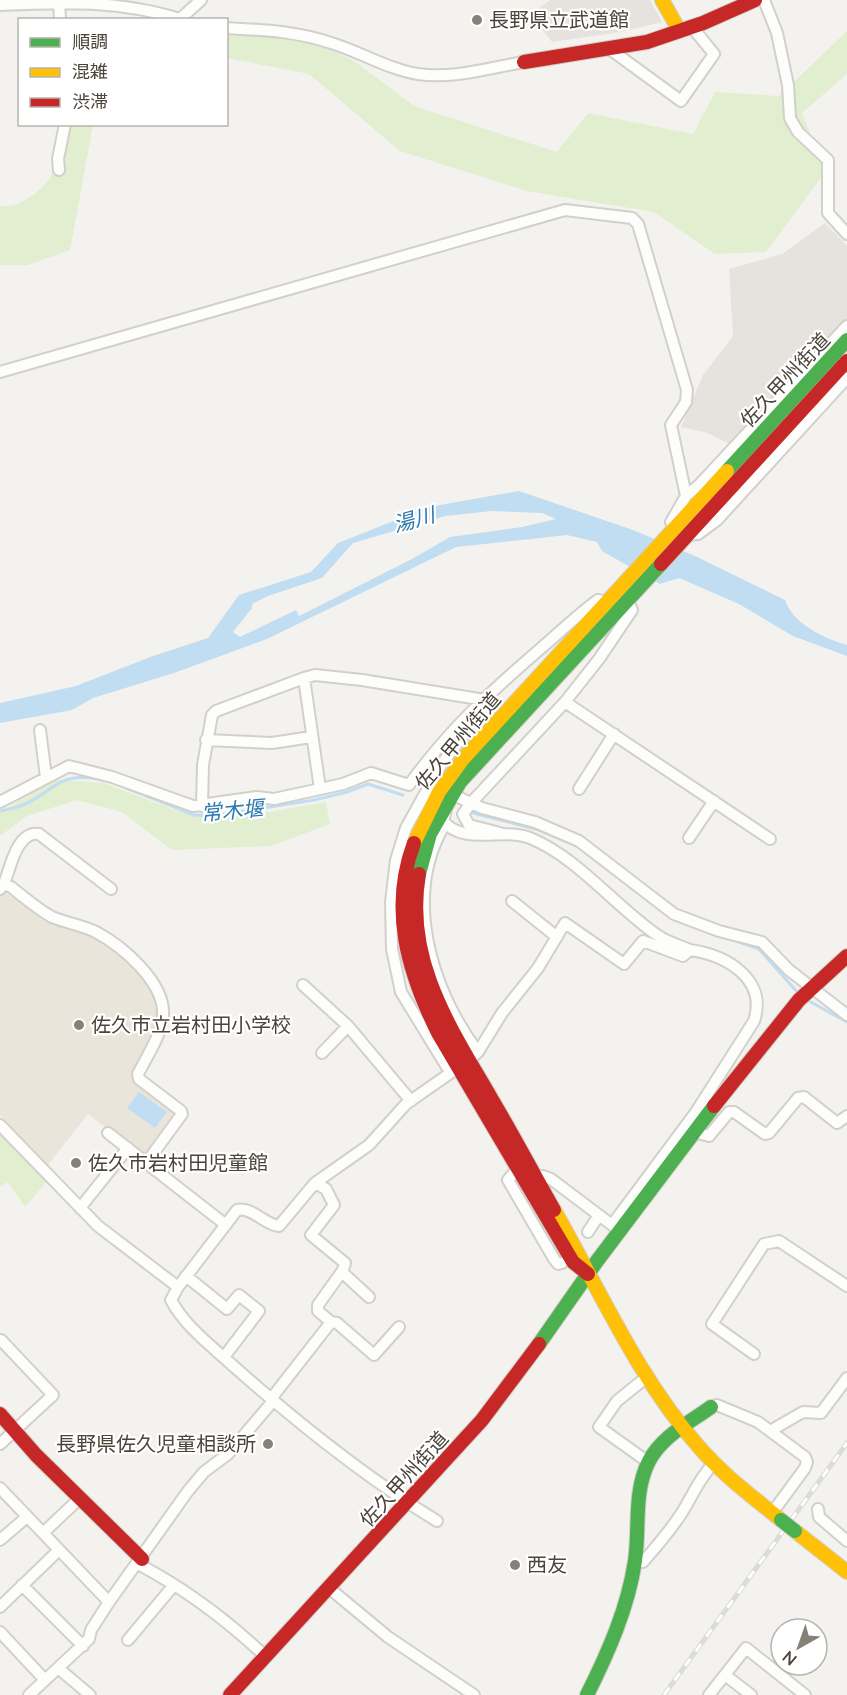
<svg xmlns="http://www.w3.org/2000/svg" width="847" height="1695" font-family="Lato,'Noto Sans JP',sans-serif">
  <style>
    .education { fill: #eae5da }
    .green { fill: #e1eecf }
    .parking { fill: #e6e3df }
    .water { fill: #c0ddf1; fill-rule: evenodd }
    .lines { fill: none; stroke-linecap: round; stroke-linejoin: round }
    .stream { stroke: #c0ddf1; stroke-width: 3 }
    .street-casing { stroke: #d2d0cb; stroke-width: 14 }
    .fast-casing { stroke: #d3cfc5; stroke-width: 16 }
    .slow-casing { stroke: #d3cfc5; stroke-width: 16 }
    .jam-casing { stroke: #d3cfc5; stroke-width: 16 }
    .street { stroke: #fdfdfc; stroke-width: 10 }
    .fast { stroke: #4caf50; stroke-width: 14 }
    .slow { stroke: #ffc107; stroke-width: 14 }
    .jam { stroke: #c62828; stroke-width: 14 }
    .rail-casing { stroke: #dbdbda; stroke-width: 5 }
    .rail { stroke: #fff; stroke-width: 3; stroke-dasharray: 9; stroke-linecap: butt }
    .fast-bridge-casing { stroke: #d3cfc5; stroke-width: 16; stroke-linecap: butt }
    .fast-bridge { stroke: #4caf50; stroke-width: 14 }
    .poi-dot { fill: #868178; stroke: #fff; stroke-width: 2 }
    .labels { text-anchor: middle; stroke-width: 4.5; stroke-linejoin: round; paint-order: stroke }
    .poi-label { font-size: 20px; fill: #4b4439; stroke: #fff; text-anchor: start }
    .street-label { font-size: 20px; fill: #4b4439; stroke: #fff }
    .water-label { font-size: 21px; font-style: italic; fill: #2e7ab2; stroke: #fff }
  </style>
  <rect width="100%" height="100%" fill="#f4f2ee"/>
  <path class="education" d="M6 893 41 917 97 939 110 947 144 975 153 990 160 1014 155 1035 133 1078 178 1111 145 1158 88 1114 47 1166 0 1115V896Z"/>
  <path class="green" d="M847 31V74L802 113 825 172 766 252 715 254 654 212 527 191 400 151 309 74 227 58 226 36 268 34 316 43 354 61 414 106 557 152 588 113 693 134 715 92 779 96Z
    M64 125H93L70 250 28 265H0V206C14 207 18 204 30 197 64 174 52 159 64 125Z
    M53 779 103 783 183 813 251 815 326 802 330 824 271 846 172 850 122 812 77 800 27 816 0 836V813Z
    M0 1133 48 1180 25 1207 8 1182 0 1187Z"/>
  <path class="parking" d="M550 0H650L662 22 621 32 552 42 530 14Z
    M825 223 847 246V324L731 445 708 433 681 427 703 375 733 336 729 269 782 254Z"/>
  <path class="water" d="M519 491 633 530 697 557 785 600C792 623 825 639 847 645V656L793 636 739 604 679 578 660 584 602 551 597 542 567 535 456 547 267 639 174 673 93 698 72 710 0 723V703L76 686 153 656 208 638 239 595 311 572 338 543 429 507ZM492 511 542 513 556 519 522 527 450 537 412 559 299 616 296 610 240 637 233 632 252 608V604L268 596 322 578 353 543 445 516Z
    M139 1092 167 1112 155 1128 127 1108Z"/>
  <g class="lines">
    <path class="stream" d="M124 787 194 815 212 816 314 800 347 792 368 784 403 795
      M0 811C8 809 16 808 23 805 54 792 56 772 98 779
      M473 813 539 830 582 848
      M681 922 759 949 799 994
      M807 1000 847 1022"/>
    <g class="street-casing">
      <path id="street" d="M59 0 60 20
        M764 0 777 33 788 85 790 118 798 132 828 160V213L847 234
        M0 5C64 2 121 0 183 20
        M180 19 201 0
        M226 28C263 30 296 31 331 43 361 52 387 69 418 74 455 79 488 68 524 62
        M611 50 681 101 714 54 692 27
        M59 170 58 159 65 124
        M0 372 565 210 632 218 638 224 687 390 686 402 671 425 686 496 671 522 675 528
        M686 496 700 484 847 326
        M688 535 698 534 717 520 847 378
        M627 600 632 610 599 659 565 702 770 839
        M304 678 320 789
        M40 730 46 777
        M206 740 272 743 311 737
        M579 789 614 734
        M458 797 471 803 565 702
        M0 802 69 766 112 777 193 806 257 797 274 799 343 784 371 773 409 785C448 731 489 693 539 650 559 633 577 615 598 600L608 602
        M202 806 203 765 212 715 216 711 304 678 315 675 362 680 485 700 486 705 441 765 406 828 396 860 391 902 392 949 401 992 450 1072
        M446 810 443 821C464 846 504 827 530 838 577 857 615 906 657 935 667 942 679 945 690 950
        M445 824C402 895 431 990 478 1052
        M500 833 469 825 463 814 471 803 482 808 535 822 579 841 674 914 719 931 762 942 789 970 847 1015
        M689 838 714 801
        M4 884C10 869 17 830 39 834L111 889
        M0 889 4 884 11 887C24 897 37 909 52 917 66 923 82 925 96 932 122 946 165 982 163 1015 161 1036 147 1056 138 1074L139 1079 181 1111 182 1114 147 1162
        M512 901 557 937
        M303 985 348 1026 411 1101
        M322 1053 348 1026
        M0 1125 98 1226 178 1287 171 1300C184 1325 210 1345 230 1363 294 1420 365 1477 437 1521
        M694 1132 709 1136 729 1112H734L765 1134 769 1133 798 1098 804 1097 837 1123 847 1116
        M108 1133 226 1225
        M517 1169 508 1180 554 1259 558 1264 562 1263
        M537 1179 543 1176 551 1179 612 1225
        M80 1208 128 1148
        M588 1232 599 1215
        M342 1272 369 1297
        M186 1276 227 1309 239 1295 259 1311 224 1357
        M178 1287 237 1210C251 1206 265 1225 279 1226L315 1183 369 1145 406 1104 469 1060 478 1052 502 1013 538 968 565 923 624 964 643 941 683 956 690 950C726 955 768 979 754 1021L696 1112 612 1225 620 1231
        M331 1322 337 1323 374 1355 399 1327
        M754 1354 712 1324 764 1244 779 1241 847 1286
        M711 1407 717 1405 758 1422 805 1457 807 1462 805 1468 772 1513
        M770 1431 803 1412 821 1413 847 1378
        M0 1444 53 1395 1 1340
        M648 1462 599 1427 617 1401 648 1376
        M0 1488 109 1602
        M818 1509 819 1517 847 1541
        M43 1533 80 1498
        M0 1540 27 1517
        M635 1562H643C657 1546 670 1531 681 1514 692 1497 699 1478 714 1463
        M138 1564C184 1588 228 1621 266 1657
        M22 1585 83 1646
        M329 1588 388 1637 474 1695
        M0 1607 59 1550
        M0 1632 45 1680
        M128 1640 174 1585
        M58 1668 90 1695
        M725 1675 751 1695
        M29 1695 89 1639 91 1630 109 1602 188 1491 204 1472 228 1454 273 1401 274 1395 331 1322 318 1311V1305L343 1270 345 1263 311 1235 334 1205 326 1189 315 1183
        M709 1695 746 1648 805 1695"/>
    </g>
    <g class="fast-casing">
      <path id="fast" d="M727 471 847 340
        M419 874 430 834 460 782 661 564
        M539 1344 597 1261 714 1106
        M587 1695C608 1653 628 1608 635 1561 640 1528 633 1492 649 1461 662 1436 689 1423 711 1407"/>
    </g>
    <g class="slow-casing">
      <path id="slow" d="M662 0 679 30
        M414 843 439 792 463 759 727 471
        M554 1210C600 1290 637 1377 699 1447 723 1475 753 1497 781 1520
        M795 1531 847 1572"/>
    </g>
    <g class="jam-casing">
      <path id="jam" d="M524 62 647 42 703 23 755 0
        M661 564 847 361
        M414 843C389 909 408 972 438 1033L573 1262 588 1274
        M419 874C404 960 450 1027 491 1098 513 1135 533 1173 554 1210
        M714 1106 799 1000 847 956
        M0 1414 36 1455 142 1559
        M230 1695 482 1420 539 1344"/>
    </g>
    <use href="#street" class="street"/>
    <use href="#fast" class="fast"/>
    <use href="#slow" class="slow"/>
    <use href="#jam" class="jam"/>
    <g class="rail-casing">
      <path id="rail" d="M664 1695 847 1443"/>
    </g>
    <use href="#rail" class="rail"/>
    <g class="fast-bridge-casing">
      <path id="fast-bridge" d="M781 1520 795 1531"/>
    </g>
    <use href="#fast-bridge" class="fast-bridge"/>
  </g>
  <g class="poi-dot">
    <circle cx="477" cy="20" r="6"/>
    <circle cx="79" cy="1025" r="6"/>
    <circle cx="76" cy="1163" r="6"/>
    <circle cx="268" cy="1444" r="6"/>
    <circle cx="515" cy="1565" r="6"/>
  </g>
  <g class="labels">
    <g class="poi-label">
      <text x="489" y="27">長野県立武道館</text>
      <text x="91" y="1032">佐久市立岩村田小学校</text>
      <text x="88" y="1170">佐久市岩村田児童館</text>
      <text x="256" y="1451" text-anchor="end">長野県佐久児童相談所</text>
      <text x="527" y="1572">西友</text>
    </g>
    <g class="street-label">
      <text transform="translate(785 380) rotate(-47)" y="7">佐久甲州街道</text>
      <text transform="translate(458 741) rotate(-50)" y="7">佐久甲州街道</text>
      <text transform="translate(404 1479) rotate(-48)" y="7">佐久甲州街道</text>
    </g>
    <g class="water-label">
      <text transform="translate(414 520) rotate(-15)" y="7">湯川</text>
      <text transform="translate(232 811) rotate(-5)" y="7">常木堰</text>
    </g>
  </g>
  <rect x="18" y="18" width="210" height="108" fill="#ffffff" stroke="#b7b4b0" stroke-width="1.5"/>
  <rect x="30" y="38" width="30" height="9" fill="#4caf50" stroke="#b7b4b0" stroke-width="1.5"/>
  <text x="72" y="48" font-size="18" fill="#4b4439">順調</text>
  <rect x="30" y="68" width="30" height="9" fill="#ffc107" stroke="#b7b4b0" stroke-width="1.5"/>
  <text x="72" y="78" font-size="18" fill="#4b4439">混雑</text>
  <rect x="30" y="98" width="30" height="9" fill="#c62828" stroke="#b7b4b0" stroke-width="1.5"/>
  <text x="72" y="108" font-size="18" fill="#4b4439">渋滞</text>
  <g transform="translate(799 1647) rotate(220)"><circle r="28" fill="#ffffff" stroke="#b7b4b0" stroke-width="1.5"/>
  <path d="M0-4.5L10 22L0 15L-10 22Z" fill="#868178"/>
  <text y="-9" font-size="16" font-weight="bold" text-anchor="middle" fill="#4b4439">N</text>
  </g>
</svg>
